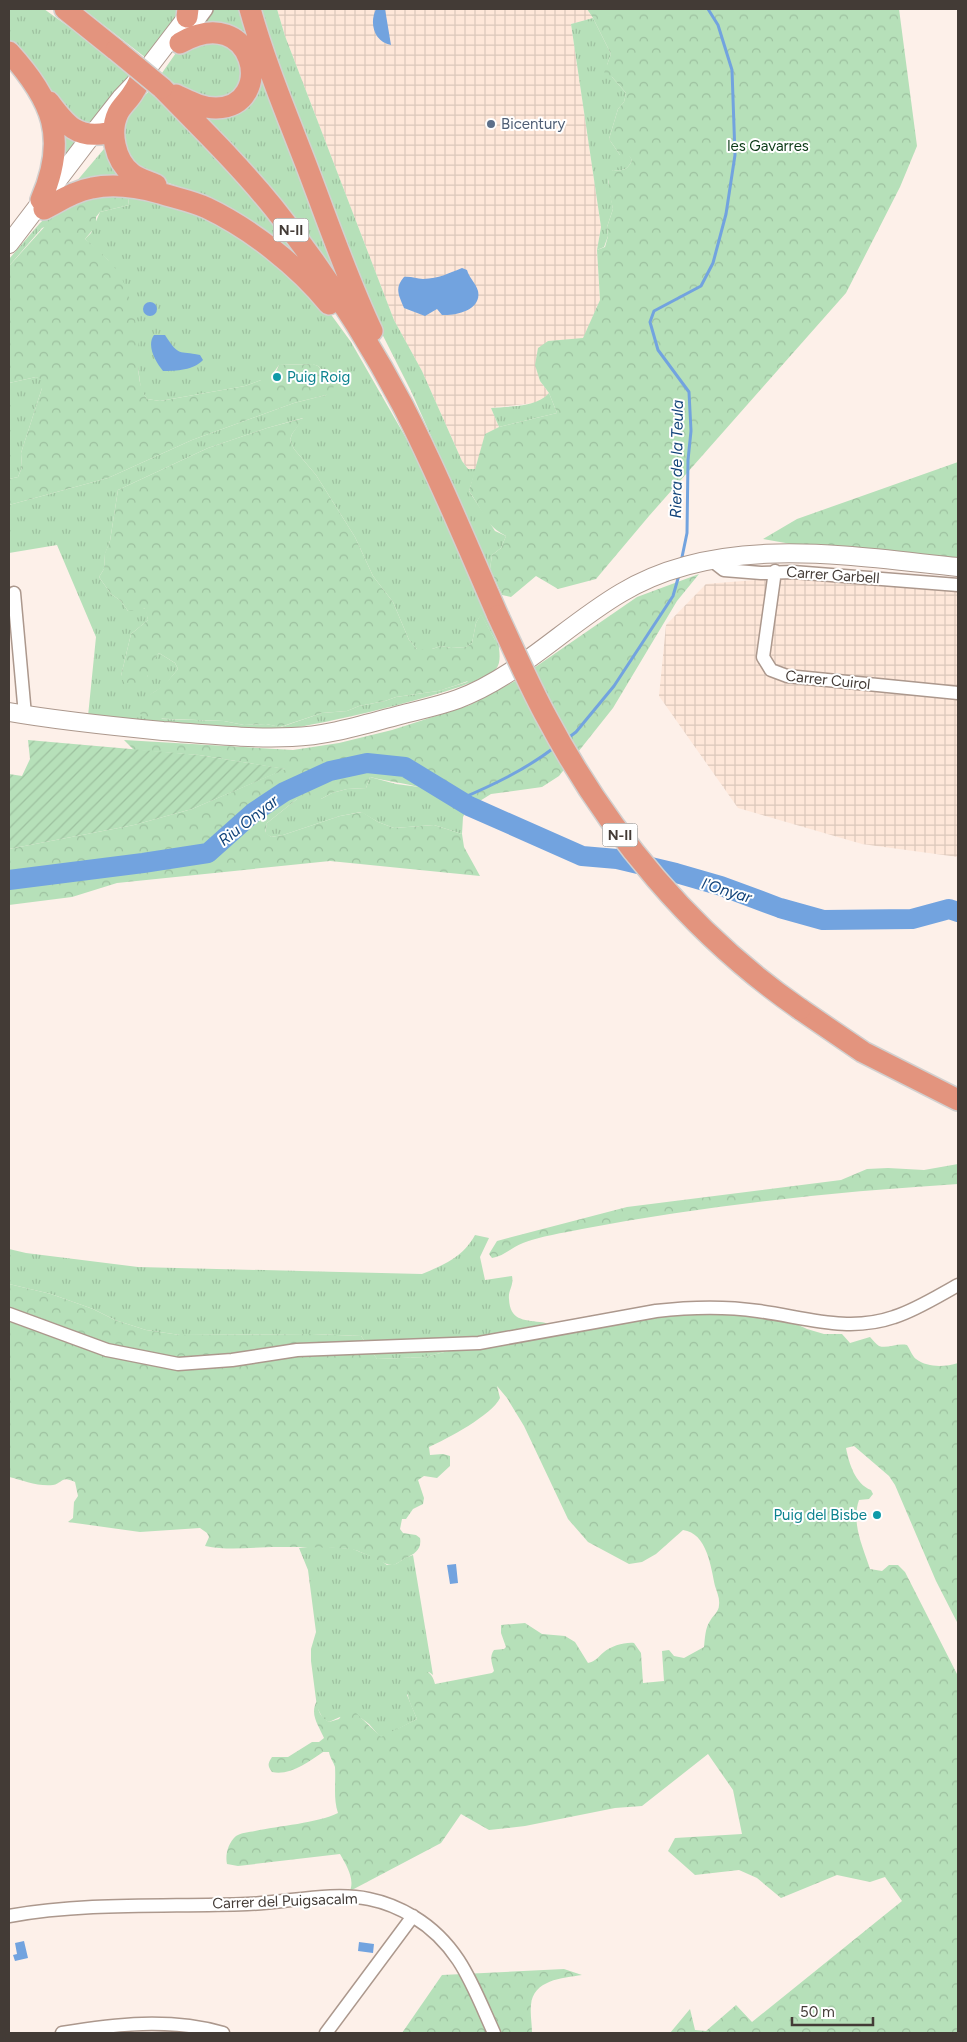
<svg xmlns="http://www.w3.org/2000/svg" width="967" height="2042" font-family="Figtree,sans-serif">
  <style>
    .industrial { fill: url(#industrial-grid) }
    .grass { fill: url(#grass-tufts); fill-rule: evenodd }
    .forest { fill: url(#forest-crowns) }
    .garden { fill: url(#garden-furrows) }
    .water { fill: #72a3df }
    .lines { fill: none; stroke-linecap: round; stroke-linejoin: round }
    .stream { stroke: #72a3df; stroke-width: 3 }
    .river { stroke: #72a3df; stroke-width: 20 }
    .minor-casing { stroke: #ac988d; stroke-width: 15 }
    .tertiary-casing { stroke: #ac988d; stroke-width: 18 }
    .secondary-casing { stroke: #ac988d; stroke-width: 20 }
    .trunk-casing { stroke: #d2d0cf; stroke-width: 24 }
    .minor { stroke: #fff; stroke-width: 12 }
    .tertiary { stroke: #fff; stroke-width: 15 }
    .secondary { stroke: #fff; stroke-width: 18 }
    .trunk { stroke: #e3947e; stroke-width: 21 }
    .trunk-bridge-casing { stroke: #d2d0cf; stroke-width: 24; stroke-linecap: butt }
    .trunk-bridge { stroke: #e3947e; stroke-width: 21 }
    .service-dot { fill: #5c6f8a; stroke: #fff; stroke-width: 2 }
    .culture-dot { fill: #0f9aa8; stroke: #fff; stroke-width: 2 }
    .labels { text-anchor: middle; stroke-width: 4; stroke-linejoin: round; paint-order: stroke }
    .shield { fill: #fff; stroke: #7b7672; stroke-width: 1 }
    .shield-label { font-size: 14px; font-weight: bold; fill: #433b36 }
    .service-label { font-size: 15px; fill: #4e5e75; stroke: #fff; text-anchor: start }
    .park-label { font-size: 15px; fill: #0b3a16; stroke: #fff }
    .culture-label { font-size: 15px; fill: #0d838f; stroke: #fff; text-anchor: start }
    .street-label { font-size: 15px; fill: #433b36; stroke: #fff }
    .water-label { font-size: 16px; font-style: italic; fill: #104279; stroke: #fff }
  </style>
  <defs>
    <pattern id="industrial-grid" width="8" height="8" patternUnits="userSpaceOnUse" patternTransform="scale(1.25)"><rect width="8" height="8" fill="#fee7d9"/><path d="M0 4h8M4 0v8" fill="none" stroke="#dbc7bb"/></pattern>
    <pattern id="grass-tufts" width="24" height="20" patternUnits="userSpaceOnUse" patternTransform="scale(1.25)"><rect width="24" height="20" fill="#b6e0b9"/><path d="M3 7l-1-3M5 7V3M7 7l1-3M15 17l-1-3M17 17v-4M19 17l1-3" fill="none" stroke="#9ec1a0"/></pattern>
    <pattern id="forest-crowns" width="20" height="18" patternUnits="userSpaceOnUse" patternTransform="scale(1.25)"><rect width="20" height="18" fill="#b6e0b9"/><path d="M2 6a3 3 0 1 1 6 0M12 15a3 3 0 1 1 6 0" fill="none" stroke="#9ec1a0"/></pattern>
    <pattern id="garden-furrows" width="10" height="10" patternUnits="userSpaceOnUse" patternTransform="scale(1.25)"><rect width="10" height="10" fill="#b6e0b9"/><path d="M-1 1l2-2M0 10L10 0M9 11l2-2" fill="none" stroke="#9ec1a0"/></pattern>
  </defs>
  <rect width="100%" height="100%" fill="#fdf0e9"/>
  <path class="industrial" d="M277 9H587L593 18 571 24 601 227 597 250 600 300 583 339 548 341 540 381 549 393 543 400 535 403 491 408 499 427 485 435 476 469H468L462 461 422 371 394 320 285 36Z
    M792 577 958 592V857L862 844 738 808 659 696 666 625 706 584Z"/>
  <path class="grass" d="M9 9H44L76 32 131 77 91 129 75 125 22 54 9 41Z
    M83 9H181L177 19 146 58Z
    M210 9H245L256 48C237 26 227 18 197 26Z
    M258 9H277L285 36 394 320 422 371 462 461 468 469H476L469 491 495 531 506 536 501 548 492 555 490 569 411 391 374 318Z
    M593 18 611 54 607 65 612 77 626 93 624 102 618 109 609 139 620 155H629L632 160C628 170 623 171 613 170L608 181 613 209 607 227 608 236 604 247 597 250 601 227 571 24Z
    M230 41 245 74 227 101 189 96 162 73 178 50 185 45Z
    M258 64 349 296 200 114 211 115Z
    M149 91C207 147 260 204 309 268L265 232 215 200 136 171 121 140 128 114Z
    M60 128 80 140 62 166Z
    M109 143 128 180 70 189Z
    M111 191 213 217 250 238 324 305 351 342 426 473 498 640C499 649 502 662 496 669 480 689 316 726 285 729 258 731 229 728 202 725 164 722 126 719 88 716L96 637 57 545 9 553V505L108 478 192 440 294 403 326 395 331 379 318 366 312 364 279 365 274 372 272 380H261L245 386 160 401 147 399 141 390 138 367 108 260 85 239 91 233 100 212 129 205 128 198 42 228 9 266V259L40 223 53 211ZM303 418 292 434 290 440 294 449 316 475 355 537 373 576 393 602 409 640 417 649H432L441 646 451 648 466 647 472 643 476 623 481 615 495 640 467 682 438 691 396 697 385 701 359 706 347 711 322 713 281 727 266 724 244 725 224 721 162 719 147 697 165 685 178 669 175 663 159 653 151 663 147 677 121 676 131 634 148 620 146 608 128 611 121 601 111 594 99 577 104 569 105 554 110 541 118 490 208 448 267 428Z
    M36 377 42 379V388L21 453 22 467 18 477 9 479V383Z
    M549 393 557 413 499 427 491 408C509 406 536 408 549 393Z
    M370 777 396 784 427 788 464 807 467 809 463 817 462 834 434 825 394 828 378 822 361 812 340 816 283 835 271 837 265 833 267 823 297 799H321L332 793 347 789 366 788Z
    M475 1235 489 1238 480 1257 485 1280 512 1276C514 1286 508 1290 509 1299 510 1320 523 1320 540 1322 546 1322 553 1326 558 1329L479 1343 425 1357 377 1359 361 1336 312 1334 180 1335 146 1330 115 1320 93 1309 51 1294 9 1284V1249L26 1253 138 1267 422 1274C444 1265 463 1257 475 1235Z
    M316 1546 353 1549 380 1560 387 1565 396 1564 405 1558 413 1555 433 1675 429 1672 407 1695 417 1719 381 1738 369 1724 357 1715 340 1717 329 1722 323 1719 317 1707 311 1661V1649L316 1632 308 1570 299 1548Z"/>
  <path class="forest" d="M587 9H899L917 146 900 187 846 293 649 516 596 579 558 589 536 576 511 597 502 595 490 569 492 555 501 548 506 536C484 525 483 510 469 491L485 434 499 427 557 413 549 393 540 381 535 365 538 348 548 341 583 338 600 300 597 250 605 247 608 236 607 227 613 209 609 191 608 175 613 170C623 171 628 170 632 160L629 156 620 155 609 139 618 109 624 102 626 93 612 77 604 73 611 54 593 18Z
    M116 197 128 198 129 205 100 212 96 217V226L85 239C97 248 109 260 118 272 127 284 136 320 138 335 140 356 134 380 147 399L160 401 245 386 261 380H272L279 365 313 364 318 366 334 384 333 390 326 395 294 403 192 440 108 478 9 505V479L18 477 22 467 21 453 42 388V380L36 377 9 383V266L57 213 77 203Z
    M304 418 292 434 290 440 294 449 316 475 355 537 373 576 393 602 409 640 417 649H432L441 646 451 648 466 647 472 643 476 623 481 614 495 640 496 651 494 658 479 677 457 685 438 691 396 697 385 701 359 706 347 711 322 713 280 727 266 724 244 725 224 721 144 718 137 710 138 700C155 694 167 683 178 669L175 663 159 653C145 671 153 685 127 689L121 676 131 634 148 620 145 608 139 611H128L121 601 111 594 99 577 104 569 105 553 110 541 118 490 208 448 267 428Z
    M958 462V567L870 558 763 539 797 519Z
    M699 574 677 601 613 708 559 776 542 787 491 794 467 809C440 786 403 785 370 777L366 788 347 789 332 793 321 799H297L267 823 265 832 271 837 283 835 340 816 362 812 378 822 394 828 434 825 462 834 464 847 480 876 330 861 117 883 72 897 9 905V849L134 825 192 809 285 769 199 755 134 750 124 740 293 750 339 743 392 730 470 705 515 681 637 597Z
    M958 1164V1184C832 1192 707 1205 582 1229 563 1233 541 1236 523 1243 512 1247 504 1256 492 1258L489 1254 497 1241 627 1207 841 1180 867 1169 888 1168 924 1170Z
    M9 1284 51 1294 93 1309 115 1320 146 1330 180 1335 312 1334 361 1336 377 1359 425 1357 479 1343 656 1311 775 1314 807 1329 824 1334H842L850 1343 870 1337C873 1340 876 1344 879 1346 887 1349 896 1343 907 1345 910 1349 912 1356 916 1359 928 1368 945 1367 958 1363V1624L936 1581 895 1485 889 1476 854 1446 846 1448C849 1463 855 1484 871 1490L873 1494 869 1499 859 1500C851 1523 863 1547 870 1569L882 1571 889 1565H898L905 1572 958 1676V2033H670L690 2009 695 2030 706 2031 736 2005 752 2022 902 1901 885 1877 870 1882 837 1875 781 1898 757 1878 739 1870 695 1875 668 1851 675 1838 742 1834 733 1790 708 1754 642 1806 615 1808 525 1826 489 1830 461 1814 441 1843 350 1891C355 1878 346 1865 340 1854L238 1866 227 1864C225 1855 228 1843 236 1836 241 1833 249 1832 255 1831 278 1826 318 1823 338 1813 333 1798 336 1783 335 1767 334 1763 330 1758 329 1752H323C308 1762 290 1776 272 1772 267 1766 268 1763 272 1757H288L312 1742H319L324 1738C319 1726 309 1714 317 1701 318 1711 320 1717 329 1722L339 1719 347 1708 355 1712 381 1737 417 1719C408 1698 400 1687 419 1669 429 1672 432 1673 435 1684L492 1673 494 1671C492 1663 489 1657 494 1650L504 1649 506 1647 501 1633V1625L525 1623 542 1634 565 1636 575 1642 588 1663C596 1661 598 1657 604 1652 611 1646 625 1642 634 1643L641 1653 643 1683 664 1681 662 1651 669 1650 674 1656 684 1658 704 1647C705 1639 705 1628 710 1621 713 1615 719 1612 719 1605 720 1599 717 1592 715 1586 711 1567 707 1533 683 1530L656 1554 642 1562 629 1564 588 1542 568 1519 524 1426 507 1398 497 1386 500 1398C492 1415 447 1439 429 1447L430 1455 443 1454 450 1456V1466L437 1478 424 1476 418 1480 424 1498 423 1504 413 1509 406 1519H402L400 1529 403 1533 416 1535 420 1538C422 1549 415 1554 406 1558 401 1560 398 1564 393 1565 385 1566 362 1550 350 1549 326 1547 302 1547 278 1547 252 1547 230 1551 205 1546L209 1537 207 1533 200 1528 140 1532 68 1522 73 1518 74 1502 78 1496 75 1482C61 1475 63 1483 53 1485 39 1487 22 1480 9 1477Z
    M564 1969 582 1975C562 1978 533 1980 531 2005 530 2014 532 2024 532 2033H402L442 1975Z"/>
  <path class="garden" d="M28 740 199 755 286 769 192 809 134 825 9 849V774L22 776 30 759Z"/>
  <path class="water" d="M376 9H385L391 45C374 42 369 23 376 9Z
    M462 268 467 270C469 278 476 283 478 291 482 310 456 316 442 315L437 309 425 316 404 308C399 296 394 288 404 277 411 276 416 279 423 279 440 278 447 274 462 268Z
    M143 309a7 7 0 1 1 14 0a7 7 0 1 1-14 0Z
    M154 335H165C180 358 178 350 200 355L203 360C194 370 176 371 163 371 156 362 146 346 154 335Z
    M456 1564 458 1583 450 1584 447 1565Z
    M24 1941 28 1958 15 1961 13 1955 17 1954 15 1943Z
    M359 1942 374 1944 373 1953 358 1951Z"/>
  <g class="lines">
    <path class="stream" d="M681 562 687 533 688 460 691 431 689 392 658 350 650 322 654 311 701 286 713 263 726 214 735 155 732 70 718 25 708 9
      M568 738 576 732 614 686 673 596 679 575
      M458 800C493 785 525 770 555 747"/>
    <path class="river" d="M9 880 143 863 208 853 254 812 284 792 330 771 367 763 405 767 469 806 582 856 617 859 676 873 721 886 780 908 823 920 912 919 949 909 958 912"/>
    <g class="minor-casing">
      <path id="minor" d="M710 559 724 570 761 573 793 572 958 585
        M775 571 763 657 771 670 787 676 958 693
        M14 593 25 715
        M9 1314 107 1350 178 1364 232 1360 297 1350 479 1343 656 1311C690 1307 724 1306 758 1311 804 1317 848 1333 894 1317 916 1310 938 1296 958 1285
        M9 1916C88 1902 168 1907 247 1904 285 1903 332 1891 369 1899 384 1902 401 1909 414 1917 460 1945 473 1987 494 2033
        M62 2033C115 2024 170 2018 223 2033
        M326 2033 413 1916"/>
    </g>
    <g class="tertiary-casing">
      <path id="tertiary" d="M180 43 205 9"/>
    </g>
    <g class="secondary-casing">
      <path id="secondary" d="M9 244 92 135 121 98 141 77 187 17
        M9 712C60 721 111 726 163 731 205 734 249 739 292 737 328 736 365 724 400 715 419 710 439 706 458 699 519 676 565 626 621 593 720 533 849 556 958 567"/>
    </g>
    <g class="trunk-casing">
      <path id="trunk" d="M65 9 116 50
        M250 9C265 63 287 115 307 167 328 222 347 278 372 331
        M187 17 188 9
        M9 52C53 101 68 138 41 200
        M141 77C139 82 137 87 134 91 130 99 122 105 118 113 109 132 115 160 131 173 138 179 148 181 156 185
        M162 88C200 127 239 165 273 207 322 268 366 336 403 406 438 474 467 545 498 616
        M176 95C189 101 201 108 216 108 277 107 255 0 180 43
        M49 102C66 125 77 139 107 133
        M44 209C60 201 74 191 92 188 115 183 138 187 160 193 175 198 192 201 207 208 251 229 298 266 329 304
        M800 1009 863 1052 958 1100"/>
    </g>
    <use href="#minor" class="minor"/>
    <use href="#tertiary" class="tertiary"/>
    <use href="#secondary" class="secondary"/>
    <use href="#trunk" class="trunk"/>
    <g class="trunk-bridge-casing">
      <path id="trunk-bridge" d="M116 50 162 88
        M498 616C514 650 529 685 547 718 608 833 693 935 800 1009"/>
    </g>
    <use href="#trunk-bridge" class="trunk-bridge"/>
  </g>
  <circle class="service-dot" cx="491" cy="124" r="5"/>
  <g class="culture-dot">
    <circle cx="277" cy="377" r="5"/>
    <circle cx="877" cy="1515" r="5"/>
  </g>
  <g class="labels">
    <g class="shield">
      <rect x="273.5" y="218.5" width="35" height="23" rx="4"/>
      <rect x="602.5" y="823.5" width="35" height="23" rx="4"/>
    </g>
    <g class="shield-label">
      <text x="291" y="235">N-II</text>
      <text x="620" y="840">N-II</text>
    </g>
    <g class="service-label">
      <text x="501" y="129">Bicentury</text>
    </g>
    <g class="park-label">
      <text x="768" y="151">les Gavarres</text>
    </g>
    <g class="culture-label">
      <text x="287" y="382">Puig Roig</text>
      <text x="867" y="1520" text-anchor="end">Puig del Bisbe</text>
    </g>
    <g class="street-label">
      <text transform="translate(833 575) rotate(4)" y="5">Carrer Garbell</text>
      <text transform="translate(828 680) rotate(6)" y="5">Carrer Cuirol</text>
      <text transform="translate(285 1901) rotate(-2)" y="5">Carrer del Puigsacalm</text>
    </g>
    <g class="water-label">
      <text transform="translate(676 459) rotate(-89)" y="6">Riera de la Teula</text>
      <text transform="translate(248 820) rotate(-38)" y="6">Riu Onyar</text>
      <text transform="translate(727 890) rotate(17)" y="6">l'Onyar</text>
    </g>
  </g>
  <rect width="967" height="2042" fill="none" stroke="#433b36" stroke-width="20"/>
  <path d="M792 2017v8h81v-8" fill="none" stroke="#433b36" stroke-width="2.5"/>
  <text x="800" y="2017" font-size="15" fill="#433b36" stroke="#ffffff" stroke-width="4" paint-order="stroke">50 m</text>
</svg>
